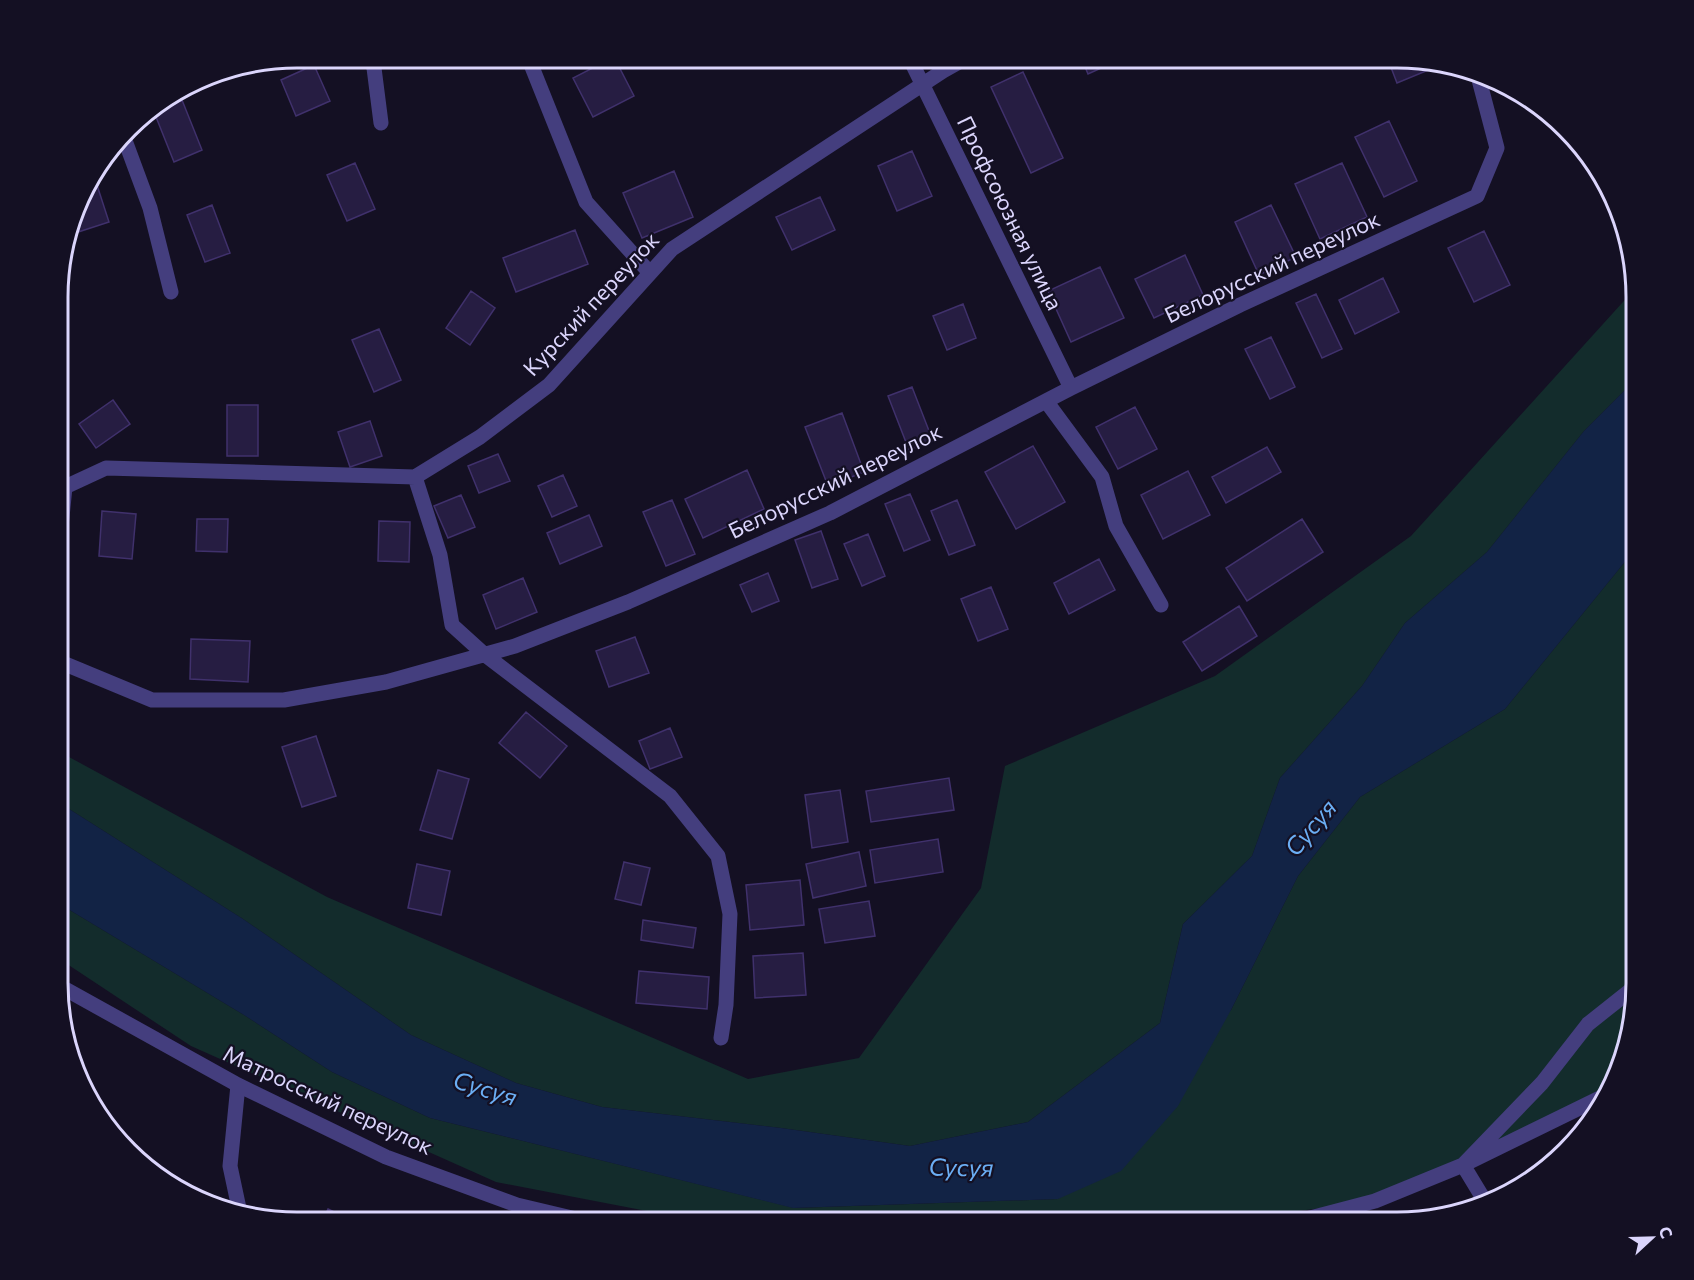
<svg xmlns="http://www.w3.org/2000/svg" width="1694" height="1280" font-family="Commissioner,sans-serif">
  <style>
    .green { fill: #132c2c }
    .water { fill: #122345 }
    .building { fill: #261d42; stroke: #40316c; stroke-width: 1.5 }
    .lines { fill: none; stroke-linecap: round; stroke-linejoin: round }
    .minor { stroke: #443e7e; stroke-width: 15 }
    .labels { text-anchor: middle; stroke-width: 4.5; stroke-linejoin: round; paint-order: stroke }
    .street-label { font-size: 22px; fill: #dbd5fc; stroke: #141023 }
    .water-label { font-size: 24px; font-style: italic; fill: #6baef4; stroke: #141023 }
    .rim { fill: none; stroke: #dbd5fc; stroke-width: 3 }
  </style>
  <rect width="100%" height="100%" fill="#141023"/>
  <path class="green" d="M1636 291 1637 378 1584 431 1487 552 1405 623 1362 686 1280 778 1252 856 1183 924 1160 1023 1028 1122 910 1146 781 1128 602 1107 516 1083 411 1035 243 919 58 802V751L327 897 748 1079 859 1058 981 888 1005 766 1215 676 1411 536 1632 292Z
    M1637 547 1636 999 1619 1075 1606 1095 1375 1201 1207 1223H709L496 1182 191 1046 58 958V903L244 1015 332 1072 430 1118 794 1208 1058 1199 1231 1010 1298 876 1360 797 1505 709Z"/>
  <path class="water" d="M1637 378V547L1505 709 1360 797 1298 876 1231 1010 1178 1106 1121 1171 1058 1199 793 1208 430 1118 332 1072 244 1015 58 903V802L243 919 411 1035 516 1083 602 1107 781 1128 910 1146 1028 1122 1160 1023 1183 924 1252 856 1280 778 1362 686 1405 623 1487 552 1584 431Z"/>
  <path class="building" d="M614 57 634 96 593 117 573 78Z
    M1081 57H1115L1117 61 1088 74Z
    M1317 57H1339L1321 66Z
    M1387 57H1413L1443 64 1397 83Z
    M314 65 330 101 296 116 281 80Z
    M1023 72 1063 158 1031 173 991 87Z
    M182 100 202 150 174 162 154 112Z
    M1389 121 1417 181 1384 197 1355 137Z
    M912 151 932 196 897 211 878 166Z
    M355 163 375 209 347 221 327 175Z
    M1342 163 1367 217 1320 239 1295 184Z
    M674 171 693 217 642 238 623 193Z
    M96 182 109 222 69 235 86 185Z
    M820 197 835 230 792 250 776 217Z
    M212 205 230 253 205 262 187 215Z
    M1271 205 1296 257 1259 275 1235 222Z
    M575 230 588 264 516 292 503 258Z
    M1484 231 1510 285 1474 302 1448 248Z
    M1185 255 1203 295 1154 318 1135 279Z
    M1100 267 1124 318 1071 342 1048 291Z
    M1383 278 1399 312 1355 334 1339 300Z
    M471 291 495 308 470 345 446 328Z
    M1316 294 1342 349 1322 358 1296 303Z
    M963 304 976 338 947 350 933 316Z
    M379 329 401 380 374 392 352 340Z
    M1271 337 1295 387 1270 399 1245 349Z
    M912 387 933 441 909 450 888 396Z
    M113 400 130 424 96 448 79 424Z
    M227 405H258V456H227Z
    M1135 407 1157 449 1118 469 1096 427Z
    M842 413 864 472 828 486 805 427Z
    M370 421 382 456 350 467 338 432Z
    M59 431H62L61 463H59Z
    M1033 446 1065 502 1016 529 985 472Z
    M1267 447 1281 472 1226 503 1212 477Z
    M498 454 510 481 479 493 468 466Z
    M747 470 764 509 703 538 685 499Z
    M1188 471 1210 515 1163 539 1141 495Z
    M563 475 577 506 552 517 538 486Z
    M910 494 930 540 904 551 885 504Z
    M461 495 475 527 448 538 434 506Z
    M672 500 695 554 666 566 643 512Z
    M957 500 975 545 949 555 931 511Z
    M102 511 136 514 132 559 99 556Z
    M589 515 602 546 560 564 547 533Z
    M197 519H228L227 552 196 551Z
    M1302 519 1323 552 1247 601 1226 568Z
    M379 521 410 522 409 562 378 561Z
    M821 531 838 579 812 588 795 540Z
    M868 534 885 576 862 586 844 544Z
    M1099 559 1115 590 1069 614 1054 583Z
    M768 573 779 601 752 612 740 585Z
    M523 578 537 612 496 629 483 595Z
    M991 587 1008 629 978 641 961 599Z
    M1239 606 1257 636 1202 671 1183 642Z
    M635 637 649 673 609 687 596 651Z
    M191 639 250 641 248 682 190 679Z
    M526 712 567 746 540 778 499 743Z
    M670 728 682 757 650 769 639 741Z
    M316 736 336 796 302 807 282 747Z
    M438 770 469 779 452 839 420 830Z
    M949 778 954 810 871 822 866 791Z
    M840 790 848 842 812 848 805 795Z
    M938 839 943 872 875 883 870 850Z
    M859 852 866 886 813 898 806 864Z
    M624 862 650 868 641 905 615 899Z
    M417 864 450 871 441 915 408 908Z
    M800 880 804 925 750 930 746 885Z
    M869 901 875 936 825 943 819 909Z
    M643 920 696 928 693 948 641 940Z
    M803 953 806 995 755 998 753 956Z
    M639 971 709 977 707 1009 636 1003Z
    M328 1209 357 1223H322Z"/>
  <g class="lines">
    <path class="minor" d="M369 57 374 68 381 123
      M528 57 586 202 650 273
      M909 57 1071 388
      M123 135 150 208 171 292
      M1046 401 1102 477 1116 526 1161 605
      M415 477 440 555 452 625 484 654 670 796 718 856 730 914 726 1005 721 1038
      M59 547 65 487 106 468 415 477 480 437 549 385 672 249 943 71 968 57
      M58 661 152 700H284L386 682 515 646 628 602 830 513 1071 388 1240 305 1477 196 1497 148 1477 72
      M58 985 238 1085 386 1157 517 1205 593 1223
      M238 1085 230 1166 240 1213
      M1486 1203 1463 1165 1542 1083 1588 1024 1636 986
      M1291 1223 1375 1201 1463 1165 1606 1095"/>
  </g>
  <g class="labels">
    <g class="street-label">
      <text transform="translate(1010 213) rotate(64)" y="8">Профсоюзная улица</text>
      <text transform="translate(1272 267) rotate(-25)" y="8">Белорусский переулок</text>
      <text transform="translate(591 304) rotate(-47)" y="8">Курский переулок</text>
      <text transform="translate(835 481) rotate(-26)" y="8">Белорусский переулок</text>
      <text transform="translate(328 1100) rotate(25)" y="8">Матросский переулок</text>
    </g>
    <g class="water-label">
      <text transform="translate(1311 828) rotate(-50)" y="8">Сусуя</text>
      <text transform="translate(485 1089) rotate(17)" y="8">Сусуя</text>
      <text transform="translate(961 1168) rotate(1)" y="8">Сусуя</text>
    </g>
  </g>
  <path d="M0 0H1694V1280H0ZM297 68H1397A229 229 0 0 1 1626 297V983A229 229 0 0 1 1397 1212H297A229 229 0 0 1 68 983V297A229 229 0 0 1 297 68Z" fill="#141023" fill-rule="evenodd"/>
  <path class="rim" d="M297 68H1397A229 229 0 0 1 1626 297V983A229 229 0 0 1 1397 1212H297A229 229 0 0 1 68 983V297A229 229 0 0 1 297 68Z"/>
  <g transform="translate(1652 1238) rotate(68)" stroke="#141023" stroke-width="4.5" paint-order="stroke">
  <path d="M0-4.5L10 22L0 15L-10 22Z" fill="#dbd5fc"/>
  <text y="-9" font-size="16" font-weight="bold" text-anchor="middle" fill="#dbd5fc">С</text>
  </g>
</svg>
